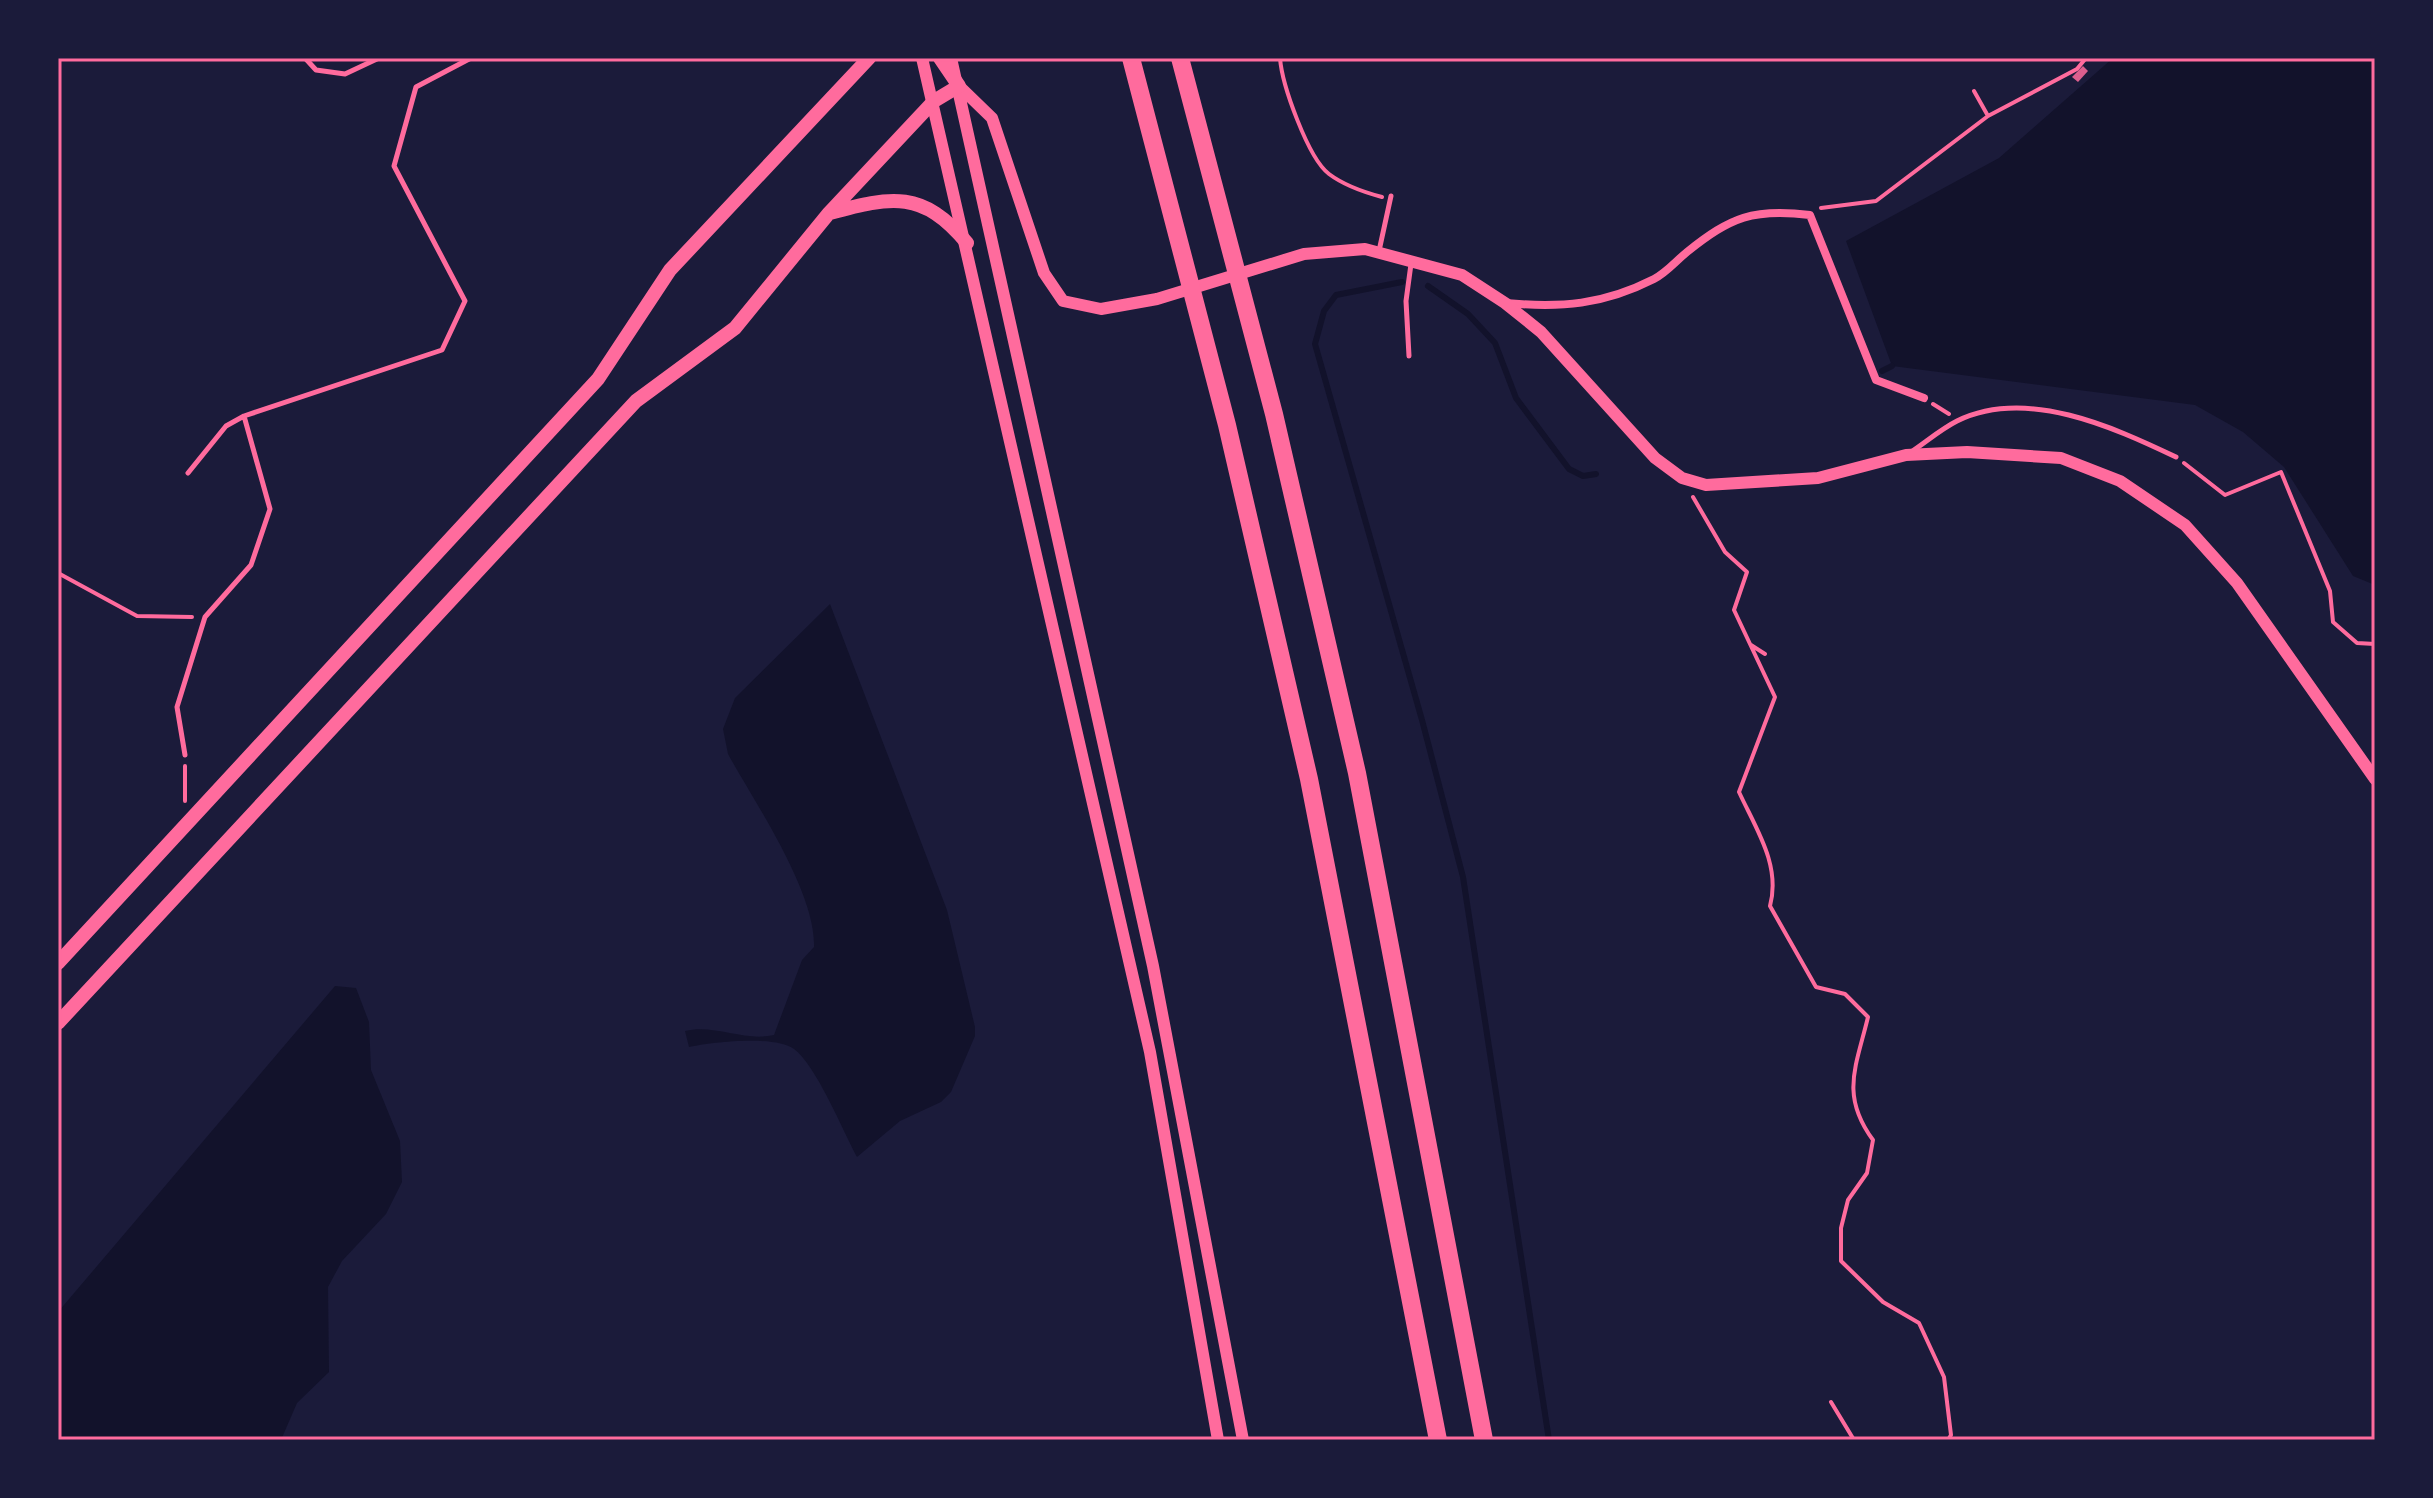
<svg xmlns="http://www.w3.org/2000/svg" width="2433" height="1498" font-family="'Source Serif 4',serif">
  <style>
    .water { fill: #12122b }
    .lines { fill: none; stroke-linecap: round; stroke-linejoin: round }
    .stream { stroke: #12122b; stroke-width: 6 }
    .building { fill: #dd5f8e }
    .path { stroke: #ff6b9d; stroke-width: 4 }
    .service { stroke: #ff6b9d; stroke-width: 5 }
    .minor { stroke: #ff6b9d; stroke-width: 8 }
    .tertiary { stroke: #ff6b9d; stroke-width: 12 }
    .secondary { stroke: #ff6b9d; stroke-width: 14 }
    .motorway { stroke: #ff6b9d; stroke-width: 18 }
    .neatline { fill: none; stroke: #ff6b9d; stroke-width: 3 }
  </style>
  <rect width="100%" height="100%" fill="#1b1b3a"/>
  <path class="water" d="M2113 58H2375V585L2353 576 2284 467 2243 432 2195 405 1892 366 1846 241 1999 158Z
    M830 604 947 910 975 1027V1036L951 1092 941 1102 900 1121 857 1157C843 1131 816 1065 794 1049 774 1035 712 1042 689 1047L685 1031C715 1024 745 1042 774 1035L802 960 814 947C816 892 755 803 728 754L723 729 735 698Z
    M335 986 356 988 369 1022 371 1070 400 1141 402 1182 386 1214 342 1261 328 1287 329 1372 297 1403 281 1440H58V1312Z"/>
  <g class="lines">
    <path class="stream" d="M1402 282 1336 295 1324 311 1315 344 1422 720 1463 877 1549 1440
      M1428 286 1468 314 1495 343 1516 398 1569 469 1583 476 1596 474
      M1882 371 1892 366"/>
  </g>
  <path class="building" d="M2083 66 2088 71 2078 82 2072 77Z"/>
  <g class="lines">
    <path class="path" d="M1280 58C1282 85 1308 158 1329 174 1345 186 1363 192 1382 197
      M1974 91 1988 116
      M1821 208 1876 201 1988 116 2077 69 2086 58
      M1933 404 1949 414
      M2184 463 2225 495 2281 472 2330 591 2333 622 2357 643 2375 644
      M1693 497 1725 552 1747 572 1734 610 1775 697 1739 792C1756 829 1781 865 1770 906L1816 987 1845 994 1868 1017C1856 1067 1840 1095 1873 1140L1867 1173 1848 1200 1841 1228V1261L1883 1302 1919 1323 1944 1377 1951 1435 1948 1440
      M58 573 137 616 192 617
      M1751 645 1765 654
      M185 801V766
      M1831 1402 1854 1440"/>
    <path class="service" d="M305 58 316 70 345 74 379 58
      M1379 251 1391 196
      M1409 356 1406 301 1411 264
      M1911 452C1926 442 1941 429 1957 421 2026 387 2113 427 2176 457
      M188 473 226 426 244 416
      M185 755 177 707 205 617 251 565 270 509 244 416 442 350 465 301 394 166 416 87 471 58"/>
    <path class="minor" d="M1505 303C1561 308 1603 305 1654 279 1666 273 1676 261 1687 252 1731 217 1753 208 1810 215L1876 380 1924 398"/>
    <path class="tertiary" d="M922 58 1150 1052 1218 1440
      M951 58 1153 966 1243 1440
      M959 86 992 118 1044 273 1063 301 1101 309 1157 299 1304 254 1365 249 1462 275 1505 303 1541 332 1655 458 1682 478 1706 485 1818 478 1906 455 1967 452 2061 458 2120 481 2185 525 2237 583 2375 779"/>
    <path class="secondary" d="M830 213C892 196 923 190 967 243
      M58 963 598 379 670 270 869 58
      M58 1023 636 401 735 328 829 213 934 101 959 86 940 58"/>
    <path class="motorway" d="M1131 58 1227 425 1309 779 1438 1440
      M1180 58 1274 414 1357 773 1484 1440"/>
  </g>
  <rect width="2433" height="1498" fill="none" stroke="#1b1b3a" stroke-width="120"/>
  <rect x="60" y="60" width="2313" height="1378" class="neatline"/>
</svg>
